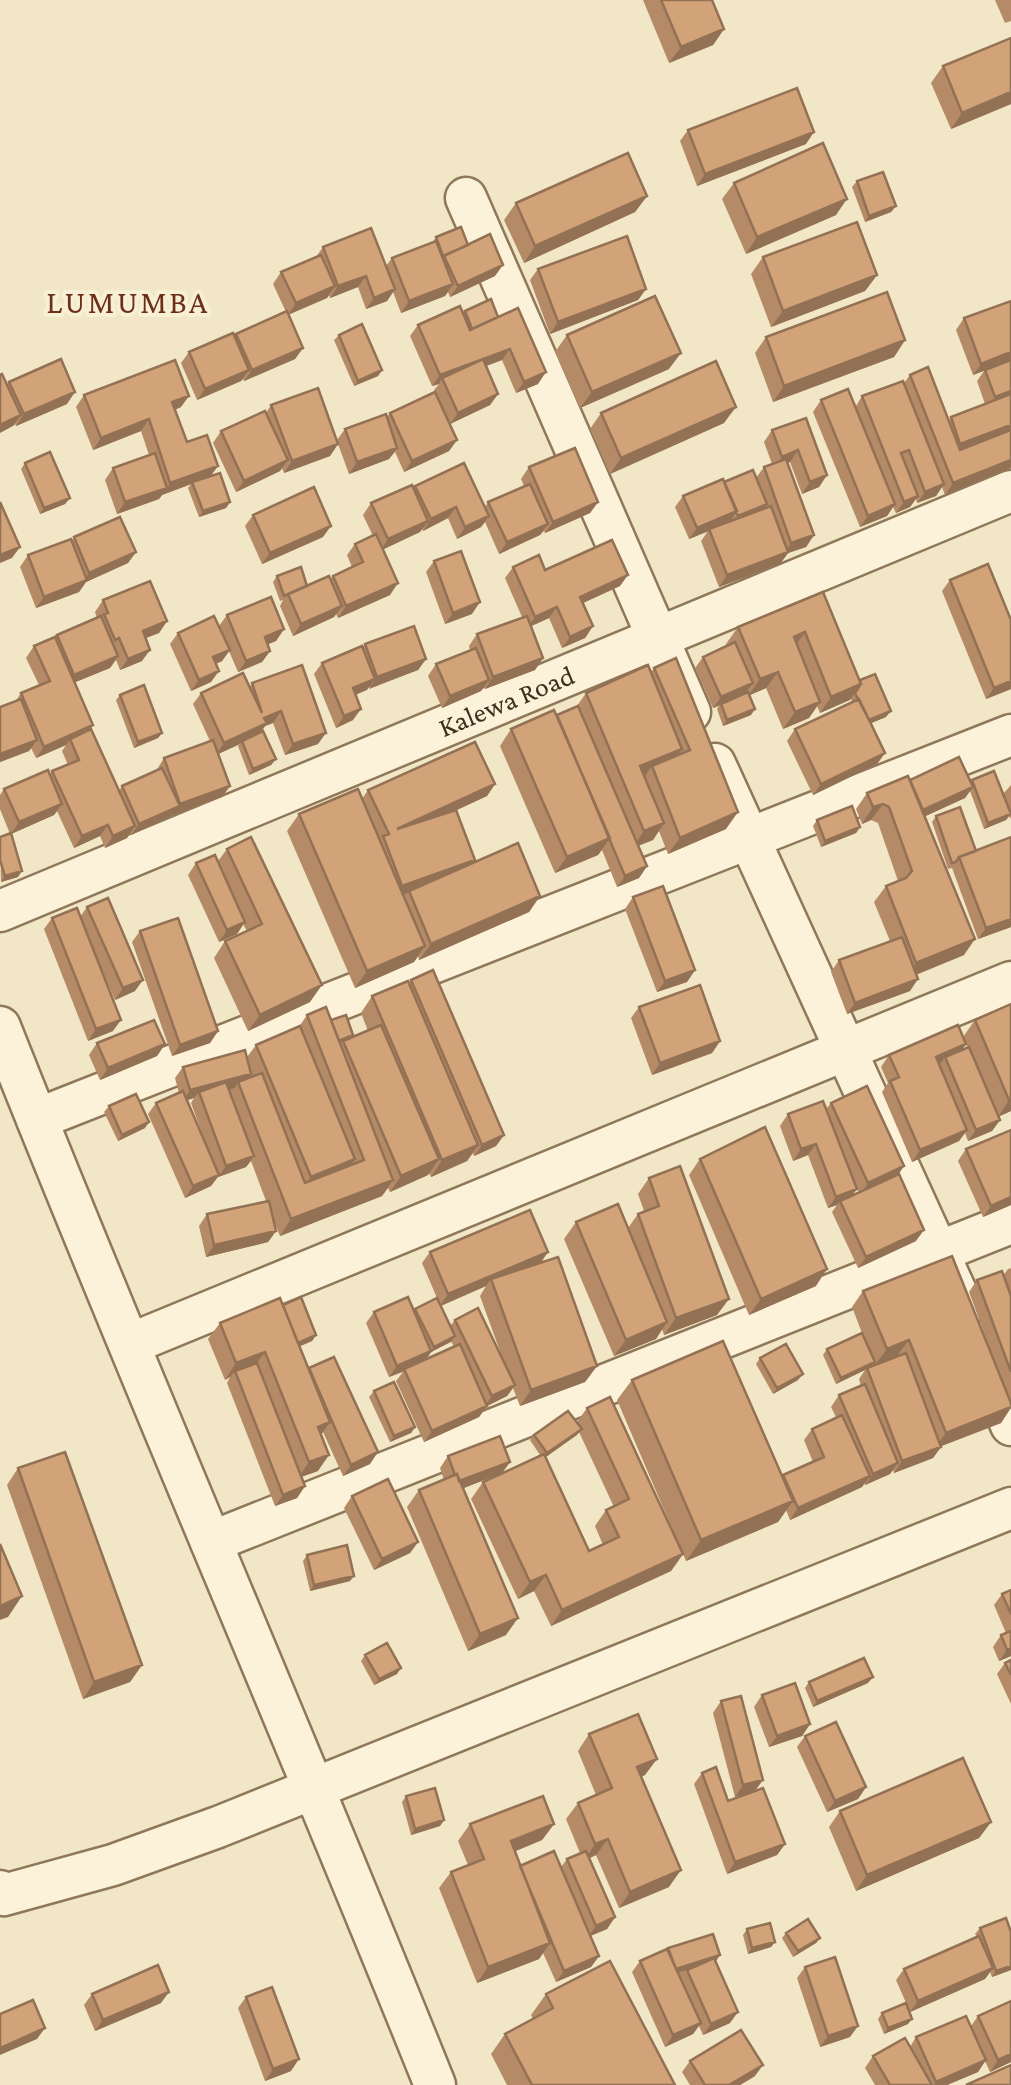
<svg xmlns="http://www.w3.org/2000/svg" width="1011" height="2085" font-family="'Crimson Pro',serif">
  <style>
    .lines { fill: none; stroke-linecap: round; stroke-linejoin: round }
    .minor-casing { stroke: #8e7859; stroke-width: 45 }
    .minor { stroke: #fbf2d9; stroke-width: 40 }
    .wall { fill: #b58b67; fill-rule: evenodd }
    .shaded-wall { fill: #937154 }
    .building { fill: #d2a278; stroke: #937154; stroke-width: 2.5 }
    .labels { text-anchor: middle; stroke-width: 8; stroke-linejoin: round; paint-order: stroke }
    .street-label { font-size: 28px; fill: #3d2f1e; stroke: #f8f0d5 }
    .quarter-label { font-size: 32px; letter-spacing: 2.5px; fill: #6d2f1a; stroke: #f8f0d5 }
  </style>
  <rect width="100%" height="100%" fill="#f1e6c5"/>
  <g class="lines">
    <g class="minor-casing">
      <g id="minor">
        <path d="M466 198 690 712"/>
        <path d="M715 764 963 1307"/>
        <path id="s1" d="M0 911 1011 491"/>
        <path d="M0 1027C140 1381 293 1731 435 2085"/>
        <path d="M37 1119 1011 735"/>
        <path d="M130 1344 1011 982"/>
        <path d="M987 1366 1011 1425"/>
        <path d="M211 1542 1011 1223"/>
        <path d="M0 1891 4 1895 113 1865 218 1827 1011 1508"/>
      </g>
    </g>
    <use href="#minor" class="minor"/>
  </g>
  <path class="wall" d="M643 0H712L724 29 713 45 669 63Z
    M995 0H1011V21L1005 23Z
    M943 66 1011 104 951 129 931 83Z
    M688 130 806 144 697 186 680 141Z
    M857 181 896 206 891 212 865 222 852 187Z
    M734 183 836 215 746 254 722 199Z
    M647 196 635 212 524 263 504 220 516 203Z
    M436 237 468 245 495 276 450 297 448 292 445 296 401 313 393 292 387 301 366 309 358 287 330 298 329 295 327 298 289 314 303 348 295 359 244 381 243 379 241 381 197 400 181 363 189 352 234 336 236 334 286 312 273 284 281 272 316 257 323 247 386 266 392 258 432 243Z
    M763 257 877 275 865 291 771 327 751 274Z
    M538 269 646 289 638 300 550 334 530 280Z
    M1011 301V468L945 495 942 487 936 496 917 503 916 499 910 507 896 513 893 507 887 516 860 527 813 412 821 400 856 406 862 396 904 383 910 375 949 420 951 417 985 404 977 381 984 371 973 375 956 330 964 318Z
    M465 311 498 317 538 384 516 393 502 360 486 366 498 394 490 405 450 424 457 440 449 451 404 472 395 452 389 459 349 474 338 444 330 456 284 473 282 468 280 471 236 492 213 443 221 431 266 413 271 405 337 440 345 429 387 417 390 413 448 420 434 390 439 384 432 386 410 336 418 325 463 313Z
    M339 335 382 370 378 376 354 386 334 340Z
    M567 335 669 369 580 408 555 352Z
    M766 337 905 340 894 357 773 402 755 353Z
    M9 382 67 404 16 426 15 424 13 426 7 385Z
    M84 395 181 407 175 410 187 442 230 502 226 508 199 517 188 488 191 484 162 495 159 499 117 514 105 480 113 468 149 455 141 431 93 450 76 407Z
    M601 413 724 423 610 474 590 429Z
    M772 430 827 475 819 487 802 494 790 462 787 463 814 535 806 547 788 553 780 564 719 587 701 541 708 531 689 539 675 507 683 496 724 482 756 478 764 467 772 464 764 442Z
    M25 463 70 498 65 504 40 514 21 469Z
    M529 467 598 502 590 513 545 533 544 531 540 535 499 554 485 522 481 527 457 539 448 518 423 531 422 529 420 532 383 549 390 595 338 618 336 614 334 617 293 636 280 606 283 600 280 601 273 582 277 576 307 586 330 579 333 576 352 567 347 555 355 544 373 536 363 515 371 503 413 488 415 486 485 507 488 502 524 486 521 479Z
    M253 515 323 537 262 564 245 526Z
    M74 537 136 552 128 563 86 582 79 592 36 608 20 567 28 555 72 540Z
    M434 561 472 614 445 624 426 572Z
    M513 567 545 570 620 586 583 603 593 626 585 638 562 648 549 618 531 626 543 658 535 670 485 689 484 687 481 691 442 708 428 676 436 664 470 650 469 646 477 634 522 617 505 578Z
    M950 580 1011 689 986 699 942 591Z
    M823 592 860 680 886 717 871 723 885 753 877 764 813 795 787 741 795 729 852 702 851 699 820 713 817 706 809 718 783 729 766 688 749 695 751 715 723 726 717 709 719 706 713 708 695 668 703 657 727 646 726 644 738 627Z
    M103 600 167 621 159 633 146 638 142 661 120 670 116 660 110 668 75 682 93 725 89 730 119 791 122 786 156 771 164 758 210 741 193 704 201 693 250 688 252 683 318 744 285 755 273 723 265 726 260 733 276 759 271 765 249 775 238 746 240 744 218 754 230 786 222 797 173 815 131 835 130 833 127 838 105 848 100 836 74 848 57 811 54 815 11 834 18 877 1 882 0 837 10 834 0 809V795L4 789 50 775 52 771 68 765 62 751 66 745 36 758 31 748 29 751 0 762V707L15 702 21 693 39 685 26 658 34 646 97 618 95 612Z
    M227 615 284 629 276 641 267 644 270 651 262 662 238 672 229 651 222 661 216 664 211 682 191 691 170 644 178 633 219 626Z
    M365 644 426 659 418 670 368 688 356 695 353 720 336 728 314 674 322 663 362 647Z
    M654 668 726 829 668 854 659 831 653 840 638 846 647 866 639 878 617 887 602 850 598 855 555 873 500 746 511 729 556 715 577 706 586 693 651 672Z
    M120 695 162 733 158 738 134 748 116 700Z
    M910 780 970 781 972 780 1003 794 1011 785V819L1009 816 1006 820 984 829 970 791 965 798 925 816 964 955 916 975 910 991 847 1014 831 972 839 960 890 941 874 902 886 886 898 881 878 823 871 820 862 824 856 809 867 793Z
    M495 784 487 796 457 810 475 860 473 863 540 896 529 912 419 960 418 956 414 962 355 988 287 831 299 814 362 799 368 790Z
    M936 816 976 851 1011 837V927L978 939 952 868 948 869 932 822Z
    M817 820 860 827 856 833 821 847 813 826Z
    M227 849 310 1002 248 1031 214 958 225 941 247 931 243 924 237 934 219 942 188 875 196 863 218 861Z
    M633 897 695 970 687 982 657 992 625 909Z
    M87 907 135 991 115 1000 99 963 113 1031 88 1041 44 929 52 918 80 917Z
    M140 931 218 1031 210 1043 172 1056 132 942Z
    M411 980 504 1135 496 1146 474 1156 473 1153 467 1161 431 1177 429 1173 428 1175 390 1192 388 1188 382 1196 280 1236 273 1219 276 1231 268 1242 206 1257 199 1226 207 1214 266 1201 251 1161 246 1167 218 1177 211 1186 185 1198 148 1114 156 1103 179 1093 175 1078 183 1067 247 1057 256 1045 299 1027 307 1015 331 1020 352 1038 368 1031 361 1013 372 996 409 982ZM194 1098 191 1103 208 1150 187 1100Z
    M1011 1004V1111L999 1116 1000 1120 992 1131 968 1141 965 1133 959 1141 912 1162 882 1092 888 1083 881 1067 889 1055 962 1050 968 1048 963 1037 975 1020Z
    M639 1007 720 1041 712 1053 652 1075 631 1018Z
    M97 1043 165 1044 157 1056 100 1080 89 1055Z
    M831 1103 904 1166 898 1174 916 1241 858 1268 832 1212 837 1205 828 1208 808 1155 793 1161 780 1126 788 1114 826 1109ZM854 1182 859 1192 853 1195Z
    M109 1106 145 1128 118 1141 104 1112Z
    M966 1149 1011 1205 983 1217 958 1161Z
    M700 1159 816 1286 749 1315 689 1175Z
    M649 1178 717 1315 664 1335 662 1329 656 1339 614 1356 564 1239 576 1222 628 1228 638 1214 644 1211 638 1194Z
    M430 1252 540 1263 597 1366 585 1382 520 1406 513 1388 507 1396 487 1406 479 1417 424 1442 396 1381 403 1372 389 1377 366 1323 374 1312 414 1310 437 1298 422 1263ZM486 1286 480 1296 502 1357 455 1320 450 1326 441 1306ZM451 1341 454 1347 426 1360 431 1352Z
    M1011 1268V1408L1001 1423 941 1446 933 1458 894 1473 893 1470 890 1474 865 1485 864 1483 862 1487 790 1520 786 1510 778 1522 686 1561 617 1400 632 1380 782 1476 813 1462 804 1440 812 1429 836 1417 831 1407 839 1395 861 1386 859 1379 865 1370 836 1384 823 1355 827 1349 862 1333 852 1307 863 1291 1001 1379 969 1292 977 1280 1003 1276 1008 1269Z
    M283 1305 316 1335 312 1341 300 1346 309 1368 370 1464 343 1476 323 1432 321 1434 318 1471 301 1477 305 1486 297 1498 275 1506 227 1383 230 1377 225 1380 208 1339 220 1323Z
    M760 1358 798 1380 773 1394 756 1364Z
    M374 1391 415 1427 411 1433 390 1442 369 1397Z
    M587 1408 683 1554 671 1571 551 1626 534 1591 518 1599 471 1499 483 1482 540 1455 530 1440 534 1435 577 1422ZM579 1432 614 1507 606 1510 595 1526 603 1545 589 1551 546 1457Z
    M448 1456 510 1462 502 1473 463 1488 506 1635 468 1651 407 1507 419 1490 444 1480 440 1468Z
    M18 1468 142 1665 130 1682 83 1699 7 1485Z
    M352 1496 418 1542 410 1553 374 1570 344 1508Z
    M307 1555 350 1581 310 1591 303 1561Z
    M1011 1590V1656L999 1661 993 1647 1001 1635 1006 1633 994 1605 1002 1594Z
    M365 1655 397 1674 374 1685 361 1661Z
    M1011 1660V1704L997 1674 1005 1663Z
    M809 1682 868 1683 813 1707 805 1688Z
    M762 1695 810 1724 802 1736 769 1747 754 1707Z
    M721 1701 755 1791 785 1844 777 1855 727 1874 694 1784 702 1773 728 1801 752 1792 735 1797 713 1713Z
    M589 1734 645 1775 641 1777 669 1887 619 1908 596 1855 589 1858 615 1917 607 1929 590 1936 599 1956 591 1967 556 1982 543 1953 539 1959 477 1983 439 1888 451 1872 468 1865 458 1841 470 1824H554L542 1840 515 1851 520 1866 561 1867 567 1859 580 1853 566 1819 578 1803 596 1795 578 1751Z
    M805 1736 866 1787 858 1799 827 1812 797 1747Z
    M406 1796 444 1820 440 1826 411 1835 402 1802Z
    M840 1811 991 1822 979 1838 856 1891 829 1827Z
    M980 1928 1011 1932V1970L992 1977 990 1972 985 1979 910 2012 896 1980 904 1969 977 1937 975 1934Z
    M747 1929 775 1942 771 1947 748 1954 743 1935Z
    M786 1933 820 1938 816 1943 793 1957 782 1938Z
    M640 1961H715L730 2023 703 2035 699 2026 693 2034 665 2047 632 1972Z
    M805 1967 850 2037 820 2047 797 1978Z
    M92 1994 161 2003 95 2031 84 2005Z
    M546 1994 675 2085H507L491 2054 505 2034 533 2019 531 2015Z
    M246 1997 291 2071 265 2081 238 2008Z
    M882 2013 908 2024 884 2034 878 2019Z
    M978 2016 1011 2062 990 2072 985 2061 978 2072 947 2085H875L865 2068 873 2056 910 2047 916 2037 971 2026Z
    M690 2061 755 2076 740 2085H690L682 2072Z"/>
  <path class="shaded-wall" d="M724 29 713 45 669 63 681 47Z
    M1011 92V104L951 129 962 113Z
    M814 132 806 144 697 186 705 174Z
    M647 196 635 212 524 263 535 246Z
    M847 199 836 215 746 254 757 237Z
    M896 206 891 212 865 222 869 216Z
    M503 265 495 276 450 297 458 286Z
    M877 275 865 291 771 327 783 311Z
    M366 276 358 287 330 298 338 286Z
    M453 284 445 296 401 313 409 301Z
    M335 286 327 298 288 315 296 303Z
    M395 289 387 301 366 309 374 298Z
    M646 289 638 300 550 334 558 322Z
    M905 340 894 357 773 402 784 386Z
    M303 348 295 359 244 381 252 370Z
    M510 349 502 360 444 382 442 378 439 384 432 386 440 375Z
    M1011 352V360L973 375 981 364Z
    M681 353 669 369 580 408 592 392Z
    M249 370 241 381 197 400 205 389Z
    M382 370 378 376 354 386 358 381Z
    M546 372 538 384 516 393 524 382Z
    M1011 391V399L987 408 995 397Z
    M75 392 67 404 16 426 24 414Z
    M498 394 490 405 450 424 458 413Z
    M189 396 181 407 164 414 172 402Z
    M736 407 724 423 610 474 621 458Z
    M21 415 13 426 0 433V425Z
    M149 419 141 431 93 450 101 438Z
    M1011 425V433L952 455 960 444Z
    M457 440 449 451 404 472 412 461Z
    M338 444 330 456 284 473 292 461Z
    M397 448 389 459 349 474 357 462Z
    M798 450 790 462 774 468 782 457Z
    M288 460 280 471 236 492 244 481Z
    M1011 460V468L945 495 953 483Z
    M218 466 210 477 162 495 159 499 117 514 125 502 167 488 170 483Z
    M827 475 819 487 802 494 810 482Z
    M944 484 936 496 917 503 925 492Z
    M918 496 910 507 896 513 904 502Z
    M70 498 65 504 40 514 44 508Z
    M230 502 226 508 199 517 203 511Z
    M598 502 590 513 545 533 553 522Z
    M767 504 763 509 734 522 738 516Z
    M895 504 887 516 860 527 868 516Z
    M456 507 448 518 423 531 431 519Z
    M737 511 729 523 689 539 697 528Z
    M489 516 481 527 457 539 465 527Z
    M428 521 420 532 380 551 388 539Z
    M548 524 540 535 499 554 507 542Z
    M331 526 323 537 262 564 270 553Z
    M814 535 806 547 788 553 780 564 719 587 727 575 784 554 791 543Z
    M20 547 12 558 0 563V555Z
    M136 552 128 563 86 582 79 592 36 608 44 597 82 582 89 573Z
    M628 575 620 586 572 608 580 597Z
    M398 583 390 595 338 618 346 606Z
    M480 602 472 614 445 624 453 613Z
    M342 606 334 617 293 636 301 624Z
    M557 607 549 618 527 628 535 617Z
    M167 621 159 633 135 642 143 631Z
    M593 626 585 638 562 648 570 637Z
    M284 629 276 641 257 649 265 637Z
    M805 632 793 649 794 637Z
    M150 650 142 661 120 670 128 659Z
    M230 650 222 661 205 669 213 657Z
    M270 651 262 662 238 672 246 661Z
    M118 656 110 668 66 686 74 675Z
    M543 658 535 670 485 689 493 677Z
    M426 659 418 670 369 689 377 677Z
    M219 671 211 682 191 691 199 680Z
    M778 672 766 688 748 696 760 679Z
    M375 679 367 690 345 699 353 688Z
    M489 680 481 691 442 708 450 696Z
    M1011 681V689L986 699 994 688Z
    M753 683 745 694 713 708 721 697Z
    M861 684 850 700 820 713 831 697Z
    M820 702 809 718 783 729 795 712Z
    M361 709 353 720 336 728 344 716Z
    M755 709 751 715 723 726 727 720Z
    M281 711 273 723 265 726 259 735 242 741 240 744 216 755 224 743 264 718Z
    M891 711 886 717 862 727 867 721Z
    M93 725 85 736 70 739 66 745 36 758 44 747Z
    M162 733 158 738 134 748 138 742Z
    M326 733 318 744 285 755 293 744Z
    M37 740 29 751 0 762V754Z
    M682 749 671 766H652L645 776 629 782 640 766Z
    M885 753 877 764 813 795 821 784Z
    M276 759 271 765 249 775 253 769Z
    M495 784 487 796 389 841 397 829Z
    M230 786 222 797 173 815 131 835 139 824 180 804Z
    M973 787 965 798 915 821 923 810Z
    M62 804 54 815 11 834 19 822Z
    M883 804 871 820 862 824 873 807Z
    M738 812 726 829 668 854 680 838Z
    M1011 814 1006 820 984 829 988 823Z
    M664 823 653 840 632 848 644 831Z
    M108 825 100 836 74 848 82 836Z
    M135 826 127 838 105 848 113 836Z
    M860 827 856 833 821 847 825 841Z
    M610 838 598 855 555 873 567 857Z
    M475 860 467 871 394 898 402 886Z
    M647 866 639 878 617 887 625 876Z
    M22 871 18 877 1 882 5 876Z
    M540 896 529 912 419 960 431 944Z
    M1011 919V927L978 939 986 928Z
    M245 922 237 934 219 942 227 930Z
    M975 939 964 955 905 979 916 963Z
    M425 946 414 962 355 988 367 971Z
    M695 970 687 982 657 992 665 981Z
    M918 979 910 991 847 1014 855 1003Z
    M143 980 135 991 115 1000 123 988Z
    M322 985 310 1002 248 1031 260 1015Z
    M121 1020 113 1031 88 1041 96 1029Z
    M218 1031 210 1043 172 1056 180 1045Z
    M720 1041 712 1053 652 1075 660 1063Z
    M165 1044 157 1056 100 1080 108 1068Z
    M966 1044 958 1056 945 1057 941 1063 928 1069 936 1057Z
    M251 1074 243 1085 238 1082 235 1088 201 1097 199 1092 194 1098 182 1102 190 1090Z
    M1009 1100H1011V1111L998 1117Z
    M1000 1120 992 1131 968 1141 976 1130Z
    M149 1122 145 1128 118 1141 122 1135Z
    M967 1130 959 1141 912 1162 920 1150Z
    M504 1135 496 1146 474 1156 482 1145Z
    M816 1144 808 1155 793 1161 801 1149Z
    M478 1145 467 1161 431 1177 442 1160Z
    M254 1156 246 1167 218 1177 226 1166Z
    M355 1159 343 1175 299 1194 311 1177Z
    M439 1159 428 1175 390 1192 401 1176Z
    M904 1166 896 1178 860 1195 868 1183Z
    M219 1175 211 1186 185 1198 193 1186Z
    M393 1180 382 1196 280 1236 291 1219Z
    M857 1189 849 1200 840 1201 837 1205 828 1208 836 1197Z
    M1011 1197V1205L983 1217 991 1206Z
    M924 1230 916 1241 858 1268 866 1257Z
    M276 1231 268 1242 206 1257 214 1245Z
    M548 1252 540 1264 491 1279 486 1286 440 1306 448 1294Z
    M827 1269 816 1286 749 1315 761 1299Z
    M729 1299 717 1315 664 1335 676 1318Z
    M667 1322 656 1339 614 1356 626 1340Z
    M316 1335 312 1341 289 1351 293 1345Z
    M455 1336 451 1342 431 1352 423 1363 389 1377 397 1366 430 1352 434 1347Z
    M909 1340 897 1356 875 1365 887 1349Z
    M265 1352 253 1368 235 1371 230 1377 225 1380 236 1363Z
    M875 1362 871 1368H867L865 1370 836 1384 841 1378Z
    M597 1366 585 1382 520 1406 531 1390Z
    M803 1374 798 1380 773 1394 777 1388Z
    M515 1385 507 1396 487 1406 479 1417 424 1442 432 1431 484 1407 492 1396Z
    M1011 1407 1001 1423 934 1449 946 1433Z
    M330 1422 319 1438 318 1427Z
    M415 1427 411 1433 390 1442 394 1436Z
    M582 1429 577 1435 543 1459 547 1453Z
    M941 1447 933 1458 894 1473 902 1461Z
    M378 1452 370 1464 343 1476 351 1465Z
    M329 1455 318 1471 298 1478 309 1462Z
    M510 1462 502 1473 449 1494 457 1482Z
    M898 1463 890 1474 865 1485 873 1474Z
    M870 1476 862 1487 790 1520 798 1508Z
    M305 1486 297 1498 275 1506 283 1495Z
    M793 1501 778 1522 686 1561 701 1540Z
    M418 1542 410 1553 374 1570 382 1559Z
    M683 1554 671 1571 551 1626 562 1610Z
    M546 1575 534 1591 518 1599 530 1582Z
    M354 1576 350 1581 310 1591 314 1585Z
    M22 1596 8 1617 0 1620V1606Z
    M518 1618 506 1635 468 1651 480 1634Z
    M1011 1648V1656L999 1661 1007 1650Z
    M142 1665 130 1682 83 1699 94 1682Z
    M401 1668 397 1674 374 1685 379 1679Z
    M873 1677 868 1683 813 1707 817 1701Z
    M810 1724 802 1736 769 1747 777 1736Z
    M657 1759 645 1775 625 1784 637 1767Z
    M763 1780 755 1791 735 1797 743 1785Z
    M866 1787 858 1799 827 1812 835 1801Z
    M444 1820 440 1826 411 1835 415 1829Z
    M991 1822 979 1838 856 1891 867 1875Z
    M554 1824 542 1840 499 1858 511 1841Z
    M608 1839 596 1855 584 1861 595 1844Z
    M785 1844 777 1855 727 1874 735 1862Z
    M681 1870 669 1887 619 1908 630 1892Z
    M615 1917 607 1929 588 1937 596 1926Z
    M820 1938 816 1943 793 1957 798 1951Z
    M775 1942 771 1947 748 1954 752 1948Z
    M550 1943 539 1959 477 1983 488 1967Z
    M720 1955 716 1961 670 1975 674 1970Z
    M599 1956 591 1967 556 1982 564 1971Z
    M1011 1966V1970L992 1977 996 1971Z
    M993 1968 985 1979 910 2012 918 2001Z
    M169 1992 161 2003 95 2031 103 2020Z
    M738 2012 730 2023 703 2035 711 2024Z
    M912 2019 908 2024 884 2034 888 2028Z
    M701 2023 693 2034 665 2047 673 2035Z
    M858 2026 850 2037 820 2047 828 2036Z
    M45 2028 37 2039 0 2055V2048Z
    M1011 2054V2062L990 2072 998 2060Z
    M299 2059 291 2071 265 2081 273 2069Z
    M986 2060 978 2072 947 2085H934L936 2082Z
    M763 2065 755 2076 740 2085H729Z"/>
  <path class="building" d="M661 0H712L724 29 681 47Z
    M1011 38V92L962 113 943 66Z
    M797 88 814 132 705 174 688 130Z
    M823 143 847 199 757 237 734 183Z
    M628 153 647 196 535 246 516 203Z
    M883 172 896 206 869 216 857 181Z
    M857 222 877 275 783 311 763 257Z
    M461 227 468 245 443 256 436 237Z
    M371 228 395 289 374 298 366 276 338 286 323 247Z
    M490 234 503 265 458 286 444 256Z
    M627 236 646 289 558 322 538 269Z
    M436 241 453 284 409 301 392 258Z
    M321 255 335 286 296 303 281 272Z
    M887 292 905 340 784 386 766 337Z
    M655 296 681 353 592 392 567 335Z
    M491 299 498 317 472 329 465 311Z
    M1011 301V352L981 364 964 318Z
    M460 306 470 330 518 308 546 372 524 382 510 349 440 375 418 325Z
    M287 311 303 348 252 370 236 334Z
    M362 324 382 370 358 381 339 335Z
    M233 333 249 370 205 389 189 352Z
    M61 359 75 392 24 414 9 382Z
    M483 359 498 394 458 413 442 378Z
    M175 360 189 396 172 402 187 442 207 435 218 466 170 483 149 419 101 438 84 395Z
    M1011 360V391L995 397 985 370Z
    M716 361 736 407 621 458 601 413Z
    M928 367 960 450 1011 430V460L953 483 910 375Z
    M2 374 21 415 0 425V375Z
    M903 381 944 484 925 492 909 450 901 453 918 496 904 502 862 396Z
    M318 388 338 444 292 461 271 405Z
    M848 389 895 504 868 516 821 400Z
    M435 392 457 440 412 461 390 413Z
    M1011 394V425L960 444 951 417Z
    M265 411 288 460 244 481 221 431Z
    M386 414 397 448 357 462 345 429Z
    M806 418 827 475 810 482 798 450 782 457 772 430Z
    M575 448 598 502 553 522 529 467Z
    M50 452 70 498 44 508 25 463Z
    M155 453 167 488 125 502 113 468Z
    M786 459 814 535 791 543 764 467Z
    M464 463 489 516 465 527 456 507 431 519 415 486Z
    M753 470 767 504 738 516 724 482Z
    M220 473 230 502 203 511 192 482Z
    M723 479 737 511 697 528 683 496Z
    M530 484 548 524 507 542 488 502Z
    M412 485 428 521 388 539 371 503Z
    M314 487 331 526 270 553 253 515Z
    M0 502 20 547 0 555Z
    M771 506 788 552 727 575 709 529Z
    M120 517 136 552 89 573 74 537Z
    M376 534 398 583 346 606 333 576 363 562 355 544Z
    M71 539 87 580 44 597 28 555Z
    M612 540 628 575 580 597 593 626 570 637 557 607 535 617 513 567 539 555 545 570Z
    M461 551 480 602 453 613 434 561Z
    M988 564 1011 620V681L994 688 950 580Z
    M301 567 307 586 284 596 277 576Z
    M329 576 342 606 301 624 288 594Z
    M150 581 167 621 143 631 150 650 128 659 119 638 115 640 104 614 108 613 103 600Z
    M823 592 861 684 831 697 805 632 794 637 820 702 795 712 778 672 760 679 738 627Z
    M271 597 284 629 265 637 270 651 246 661 227 615Z
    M101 616 118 656 74 675 57 635Z
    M214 616 230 650 213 657 219 671 199 680 178 633Z
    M527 616 543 658 493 677 477 634Z
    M414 626 426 659 377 677 365 644Z
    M55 637 93 725 44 747 21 693 50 681 34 646Z
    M735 642 753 683 721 697 703 657Z
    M362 646 375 679 353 688 361 709 344 716 322 663Z
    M476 648 489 680 450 696 436 664Z
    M676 658 738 812 680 838 652 766 690 750 654 668Z
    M302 665 326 733 293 744 281 711 264 718 267 723 224 743 201 693 243 673 262 713 252 683Z
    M648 665 682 749 640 766 664 823 644 831 586 693Z
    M875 674 891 711 869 720 855 693 861 684 860 680Z
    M144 685 162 733 138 742 120 695Z
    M748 692 755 709 727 720 721 704Z
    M21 699 37 740 0 754V707Z
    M859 699 885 753 821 784 795 729Z
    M578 706 647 866 625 876 557 715Z
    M554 710 610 838 567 857 511 729Z
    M91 729 135 826 113 836 108 825 82 836 52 771 79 760 70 739Z
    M263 731 276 759 253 769 242 741Z
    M213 740 230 786 180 804 164 758Z
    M475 742 495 784 397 829 456 810 475 860 402 886 383 836 389 834 368 790Z
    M959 757 973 787 923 810 910 780Z
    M162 768 180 806 139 824 122 786Z
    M48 770 62 804 19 822 4 789Z
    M994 771 1011 814 988 823 972 780Z
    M908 776 975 939 916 963 886 886 906 878 912 871 889 807 883 804 873 807 867 793Z
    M358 789 425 946 367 971 299 814Z
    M852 806 860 827 825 841 817 820Z
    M960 807 976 851 959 857 956 862 952 863 936 816Z
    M11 833 22 871 5 876 0 860V837Z
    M251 837 322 985 260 1015 225 941 262 924 227 849Z
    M1011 837V919L986 928 959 857Z
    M518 843 540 896 431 944 409 891Z
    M215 855 245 922 227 930 196 863Z
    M663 886 695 970 665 981 633 897Z
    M108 898 143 980 123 988 87 907Z
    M77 908 121 1020 96 1029 52 918Z
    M178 918 218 1031 180 1045 140 931Z
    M902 937 918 979 855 1003 839 960Z
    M433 970 504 1135 482 1145 411 980Z
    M408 981 478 1145 442 1160 372 996Z
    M700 985 720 1041 660 1063 639 1007Z
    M1011 1004V1100H1009L975 1020Z
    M326 1007 393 1180 291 1219 238 1082 262 1073 305 1183 364 1160 307 1015Z
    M346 1015 353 1035 339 1041 331 1020Z
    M154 1020 165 1044 108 1068 97 1043Z
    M381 1025 439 1159 401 1176 343 1041Z
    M958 1025 966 1044 936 1057 967 1130 920 1150 890 1081 899 1077 889 1055Z
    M300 1026 355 1159 311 1177 256 1045Z
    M969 1047 1000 1120 976 1130 945 1057Z
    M245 1050 251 1074 190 1090 183 1067Z
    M226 1082 254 1156 226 1166 199 1092Z
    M867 1086 904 1166 868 1183 831 1103Z
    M183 1091 219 1175 193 1186 156 1103Z
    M136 1094 149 1122 122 1135 109 1106Z
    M823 1101 857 1189 836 1197 816 1144 801 1149 788 1114Z
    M765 1127 827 1269 761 1299 700 1159Z
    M1011 1130V1197L991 1206 966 1149Z
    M680 1166 729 1299 676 1318 638 1214 659 1206 649 1178Z
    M899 1174 924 1230 866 1257 840 1201Z
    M269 1201 276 1231 214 1245 207 1214Z
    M618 1204 667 1322 626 1340 576 1222Z
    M530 1210 548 1252 448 1294 430 1252Z
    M952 1256 1011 1403V1407L946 1433 909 1340 887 1349 863 1291Z
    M558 1257 597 1366 531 1390 491 1279Z
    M1002 1271 1011 1296V1372L977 1280Z
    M301 1297 316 1335 298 1343 283 1305Z
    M408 1297 431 1351 397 1366 374 1312Z
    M280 1298 330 1422 318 1427 329 1455 309 1462 265 1352 236 1363 220 1323Z
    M437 1298 455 1336 434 1347 415 1309Z
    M478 1308 515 1385 492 1396 455 1320Z
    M862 1333 875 1362 841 1378 827 1349Z
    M723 1341 793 1501 701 1540 632 1380Z
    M460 1344 487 1406 432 1431 404 1369Z
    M786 1344 803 1374 777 1388 760 1358Z
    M906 1353 941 1447 902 1461 867 1368Z
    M334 1357 378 1452 351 1465 309 1368Z
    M257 1363 305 1486 283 1495 235 1371Z
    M394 1382 415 1427 394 1436 374 1391Z
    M865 1384 898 1463 873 1474 839 1395Z
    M610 1397 683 1554 562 1610 546 1575 530 1582 483 1482 544 1454 589 1551 619 1537 606 1510 629 1499 587 1408Z
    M568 1411 582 1429 547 1453 534 1435Z
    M842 1415 870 1476 798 1508 783 1475 824 1457 812 1429Z
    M500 1436 510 1462 459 1481 457 1474 455 1475 448 1456Z
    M65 1452 142 1665 94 1682 18 1468Z
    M457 1474 518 1618 480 1634 419 1490Z
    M388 1479 418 1542 382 1559 352 1496Z
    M0 1544 22 1596 0 1606Z
    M347 1545 354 1576 314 1585 307 1555Z
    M1011 1590V1614L1002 1594Z
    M1011 1631V1648L1007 1650 1001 1635Z
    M387 1643 401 1668 379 1679 365 1655Z
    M864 1658 873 1677 817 1701 809 1682Z
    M1011 1660V1675L1005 1663Z
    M795 1683 810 1724 777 1736 762 1695Z
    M741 1696 763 1780 743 1785 721 1701Z
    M638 1714 657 1759 637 1767 681 1870 630 1892 608 1839 595 1844 578 1803 612 1788 589 1734Z
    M836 1722 866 1787 835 1801 805 1736Z
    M963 1758 991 1822 867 1875 840 1811Z
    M716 1767 728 1801 763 1788 785 1844 735 1862 702 1773Z
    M435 1788 444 1820 415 1829 406 1796Z
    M543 1796 554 1824 511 1841 550 1943 488 1967 451 1872 484 1859 470 1824Z
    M554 1851 599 1956 564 1971 520 1866Z
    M586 1851 615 1917 596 1926 567 1859Z
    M1006 1918 1011 1932V1966L996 1971 980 1928Z
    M808 1919 820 1938 798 1951 786 1933Z
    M770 1923 775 1942 752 1948 747 1929Z
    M713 1934 720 1955 676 1969 668 1948Z
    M979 1936 993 1968 918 2001 904 1969Z
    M667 1949 701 2023 673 2035 640 1961Z
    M835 1957 858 2026 828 2036 805 1967Z
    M714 1958 738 2012 711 2024 687 1970Z
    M610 1961 675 2085H532L505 2034 553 2008 546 1994Z
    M158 1965 169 1992 103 2020 92 1994Z
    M272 1987 299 2059 273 2069 246 1997Z
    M33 2000 45 2028 0 2048V2014Z
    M1011 2001V2054L998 2060 978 2016Z
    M906 2003 912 2019 888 2028 882 2013Z
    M966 2016 986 2060 936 2082 916 2037Z
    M741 2030 763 2065 729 2085H705L690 2061Z
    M905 2038 932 2085H890L873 2056Z
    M1011 2065V2085H966Z"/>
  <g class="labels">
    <g class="street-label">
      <text dy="10" stroke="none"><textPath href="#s1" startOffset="548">Kalewa Road</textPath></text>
    </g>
    <g class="quarter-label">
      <text x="128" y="313">LUMUMBA</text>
    </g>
  </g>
</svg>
